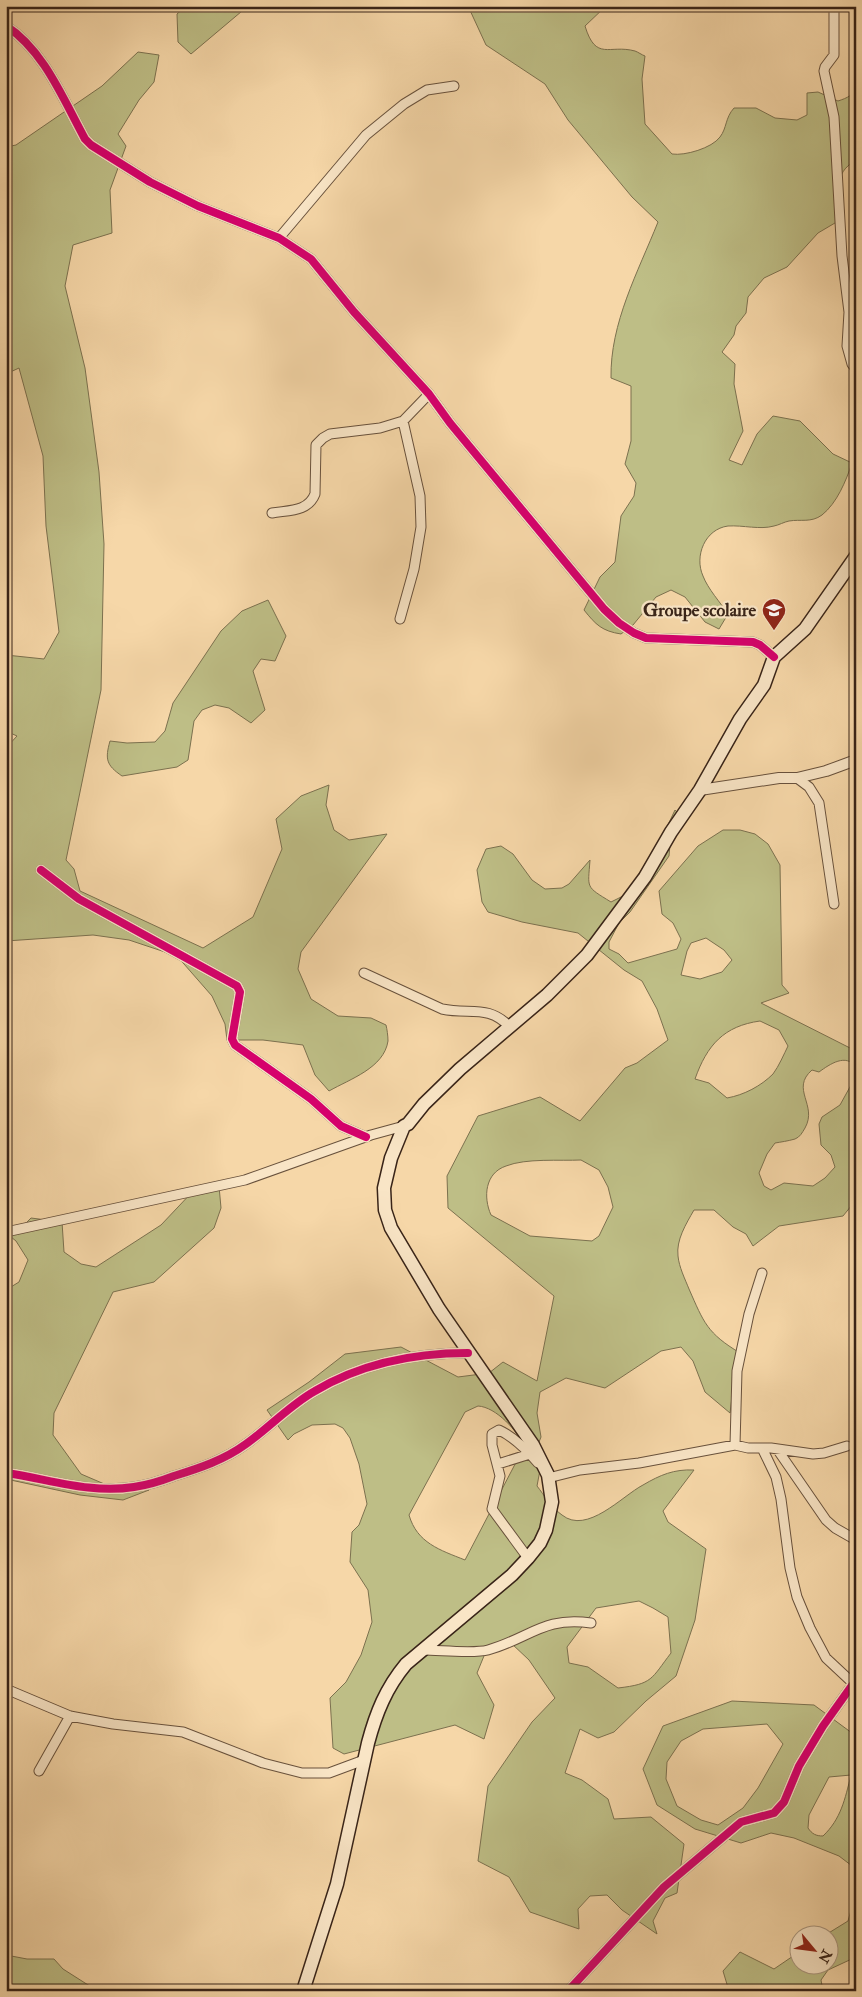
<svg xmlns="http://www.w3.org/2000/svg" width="862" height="1997" font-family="'IM FELL Double Pica',serif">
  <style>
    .green { fill: #bebe86; stroke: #7c714f; fill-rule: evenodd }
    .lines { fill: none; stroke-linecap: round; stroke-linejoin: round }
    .minor-casing { stroke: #68513c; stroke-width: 11 }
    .tertiary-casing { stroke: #68513c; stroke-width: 12 }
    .secondary-casing { stroke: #392418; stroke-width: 15 }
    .minor { stroke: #f9e5c6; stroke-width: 9 }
    .tertiary { stroke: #f9e5c6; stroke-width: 10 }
    .secondary { stroke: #f9e5c6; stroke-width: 12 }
    .cycleway-casing { stroke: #f9e5c6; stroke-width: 11 }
    .cycleway { stroke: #d6006c; stroke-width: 8 }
    .labels { text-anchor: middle; stroke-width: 4.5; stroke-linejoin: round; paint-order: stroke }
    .poi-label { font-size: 18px; font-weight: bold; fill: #392418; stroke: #f9e5c6; text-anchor: end }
  </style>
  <rect width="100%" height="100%" fill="#f6d7a8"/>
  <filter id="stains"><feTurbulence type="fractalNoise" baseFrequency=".004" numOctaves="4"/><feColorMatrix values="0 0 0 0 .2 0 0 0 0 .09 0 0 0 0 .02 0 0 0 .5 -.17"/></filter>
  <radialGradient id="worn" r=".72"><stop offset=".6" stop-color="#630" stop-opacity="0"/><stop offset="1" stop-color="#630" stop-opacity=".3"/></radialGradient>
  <path class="green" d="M186 6H248L191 54 178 42 177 14Z
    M468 6H606L585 26C596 62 609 44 635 51 638 52 642 55 645 56L642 79 645 124 672 154C685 156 712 148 720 137 727 128 725 118 734 108H756L775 118 797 120 807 115V93L818 92 838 101C847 98 855 95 856 85V160C830 176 843 190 844 214L840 220 818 233 787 267 764 278 748 297 746 313 736 326 734 335 722 352 735 364 734 384 743 431 729 460 742 465 757 434 773 416 800 421 833 454 852 463C846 481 837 503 822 515 811 523 801 519 789 521 784 522 779 525 774 526 760 530 743 525 728 526 705 529 694 556 703 576 708 589 720 602 728 614L719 629 705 622 685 597 671 590 656 597 633 625 621 634C602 631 596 625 584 610L600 577 615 562 621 516 634 496 636 483 625 464 631 441V386L611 378C610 323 638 272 658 222L632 197 568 120 545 84 486 45Z
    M138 52 159 55 154 82 139 100 118 134 126 146 110 190 112 233 73 245 65 286 85 368 99 472 104 544 101 690 66 860 74 869 80 891 203 948 253 917 282 849 276 819 301 796 329 785 326 805 334 830 349 840 387 834 301 952 298 969 311 999 338 1016 371 1018 386 1025C387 1029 388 1036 388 1041 384 1068 350 1079 329 1091L315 1075 303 1045 263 1040H227L225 1024 212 996 177 956 129 940 93 935 6 941V748L17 736 6 731V655L44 659 59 632 46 526 43 456 19 368 6 374V147L16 145 102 86Z
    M268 600 286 636 275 661 261 659 253 671 265 710 251 723 229 708 215 705 202 710 194 721 188 760 177 767 122 776C106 765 105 759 110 741L127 743 155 742 165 731 173 703 221 631 242 611Z
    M675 810 680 815 671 833 669 856 630 912 619 923 609 942V949L619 954 628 963 677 949 681 939 673 923 662 914 659 891 698 846 723 830H740L755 834 768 844 780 865 782 985 789 993 761 1003 856 1051V1067C846 1053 830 1064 819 1072L812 1070C790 1089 818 1105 805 1128 802 1133 800 1137 795 1139 788 1141 781 1142 775 1143L767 1154 759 1173 764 1186 771 1190 784 1183 813 1186 825 1178 835 1167 831 1155 821 1145 819 1124 822 1117 840 1105 856 1076V1200L843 1216 779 1226 753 1246 746 1234 733 1227 714 1210H694C686 1224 676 1240 678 1256 679 1267 685 1279 689 1289 704 1323 707 1333 740 1353L732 1397 730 1413 705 1392 693 1361 681 1347 661 1351 605 1388 566 1378 540 1392 537 1413 541 1437 535 1452 540 1470 537 1486C544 1495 552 1508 562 1515 587 1535 622 1496 643 1485 660 1475 674 1469 694 1470L663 1511 668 1522 706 1549 695 1620 676 1676 646 1701 614 1732 598 1738 580 1729 565 1773 582 1780 608 1799 614 1819 651 1817 684 1844 677 1893 665 1898 653 1921 657 1934 622 1910 607 1895 590 1896 578 1909 579 1929 530 1912 509 1877 478 1861 488 1786 532 1722 555 1698 529 1660 511 1643 486 1651 477 1673 494 1705 484 1739 455 1725 344 1754 333 1748 330 1698 346 1682 361 1655 372 1622 368 1590 350 1562 352 1532 359 1525 367 1504 359 1464 350 1438 343 1428 335 1424 312 1425 294 1434 288 1440 267 1410 309 1382 345 1354 401 1347 458 1377 489 1373 503 1362 537 1381 554 1296 448 1208 447 1176 478 1116 540 1097 580 1121 625 1068 637 1063 668 1040 657 1009 642 981 624 970 578 933 522 922 488 912 482 902 477 870 486 849 501 846 513 854 532 880 545 889 562 888 569 884 590 860C588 889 585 886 611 902L627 894 666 829ZM706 938 724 950 732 960 722 972 700 979 681 975 687 951 691 943ZM760 1021 779 1030 788 1046C784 1054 779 1066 773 1074 761 1086 744 1095 727 1098L709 1083 695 1079C707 1045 724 1026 760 1021ZM581 1160 599 1170 608 1187 613 1207 599 1236 592 1241 530 1236 491 1215C483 1197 485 1173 506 1166 526 1158 560 1161 581 1160ZM478 1406C496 1407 518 1431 524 1447L465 1560C440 1550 417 1543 409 1515L465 1412ZM639 1601 653 1608 668 1617 671 1653C651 1679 653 1684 618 1688L588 1667 569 1663 567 1647 596 1608Z
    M219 1186 221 1208 214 1228 154 1282 113 1292 54 1413 53 1435 81 1474 123 1492 149 1490 123 1500 80 1495 6 1479V1290L19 1282 28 1260 16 1241 6 1233 26 1223 31 1218 62 1222 64 1252 81 1264 96 1267 161 1225 195 1189Z
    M732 1701 814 1705 856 1736V1869L839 1856 794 1838 771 1833 741 1843 695 1829 657 1805 643 1769 663 1726ZM767 1724 783 1744 758 1788 743 1808 718 1825 701 1820 677 1806 666 1779 667 1762 681 1741 703 1729ZM851 1775C845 1799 841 1819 823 1836 816 1836 812 1834 808 1828L809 1815 829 1777Z
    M856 1892V1957L828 1970 821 1980 823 1991H729L723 1971 740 1952 774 1969 799 1952 800 1964H830V1934H827L848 1921Z
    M6 1955 27 1959H54L63 1969 96 1990 17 1991 6 1984Z"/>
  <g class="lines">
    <g class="minor-casing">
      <path id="minor" d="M834 6V55L825 67 824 71 834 117 842 256 849 312 847 346 852 364 856 369
        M6 26C44 50 64 101 85 139L91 145 150 182 198 206 279 238 311 259 354 312 429 394 450 423 604 609 619 623 634 633 646 638 753 642 760 645 774 657
        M279 238 366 135 404 104 427 90 454 86
        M272 513C289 510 308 512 315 494L316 445 323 438 330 434 380 428 403 421 429 394
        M400 619 414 569 421 527 420 496 403 421
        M797 778 809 787 819 803 834 904
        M41 870 79 899 237 986 240 992 232 1039 235 1045 311 1099 341 1126 366 1137
        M364 973 442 1009C470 1015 488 1004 510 1027
        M6 1232 245 1180 371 1135 404 1126
        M735 1445 737 1371 749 1314 762 1273
        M762 1448 776 1477 781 1499 790 1568 797 1597 810 1628 826 1658 856 1686
        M777 1449 826 1520 835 1528 856 1540
        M498 1464 530 1454
        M6 1473C49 1479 90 1494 134 1487 148 1485 161 1481 174 1476 200 1468 224 1460 246 1444 270 1427 290 1405 315 1391 362 1363 415 1353 468 1353
        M548 1478 580 1470 639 1463 735 1445 748 1448H771L813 1454 824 1453 847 1446
        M528 1558 492 1509 500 1476 492 1445V1434L499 1430C514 1437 527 1450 538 1463
        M423 1650C440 1650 473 1654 488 1650 530 1638 544 1616 591 1623
        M6 1689 70 1716 113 1724 183 1732 263 1763 302 1773H329L364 1760
        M39 1771 70 1716
        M568 1991 664 1887 741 1822 774 1813 784 1802 799 1766 823 1726 853 1684"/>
    </g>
    <g class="tertiary-casing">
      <path id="tertiary" d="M700 790 779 778H797L826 771 856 760"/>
    </g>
    <g class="secondary-casing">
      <path id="secondary" d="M303 1991 337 1884 368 1743C376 1713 386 1688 406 1664L512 1575 528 1558 540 1543 546 1530 552 1502 548 1475 533 1445 439 1309 391 1228 385 1210 384 1188 391 1158 404 1126 408 1124 424 1104 460 1069 547 995 587 955 645 877 671 832 700 790 740 719 764 685 774 657 805 629 856 556"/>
    </g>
    <use href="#minor" class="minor"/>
    <use href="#tertiary" class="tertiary"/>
    <use href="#secondary" class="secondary"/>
    <g class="cycleway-casing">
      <path id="cycleway" d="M6 26C44 50 64 101 85 139L91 145 150 182 198 206 279 238 311 259 354 312 429 394 450 423 604 609 619 623 634 633 646 638 753 642 760 645 774 657
        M41 870 79 899 237 986 240 992 232 1039 235 1045 311 1099 341 1126 366 1137
        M6 1473C49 1479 90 1494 134 1487 148 1485 161 1481 174 1476 200 1468 224 1460 246 1444 270 1427 290 1405 315 1391 362 1363 415 1353 468 1353
        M568 1991 664 1887 741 1822 774 1813 784 1802 799 1766 823 1726 853 1684"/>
    </g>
    <use href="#cycleway" class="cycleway"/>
  </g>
  <defs>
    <g id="school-pin" transform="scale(1.25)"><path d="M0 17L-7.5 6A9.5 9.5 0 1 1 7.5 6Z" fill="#8f2418" stroke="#f9e5c6"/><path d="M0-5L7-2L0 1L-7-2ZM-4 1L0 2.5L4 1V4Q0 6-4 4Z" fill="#fff"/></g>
  </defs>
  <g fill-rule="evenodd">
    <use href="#school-pin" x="774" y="610"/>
  </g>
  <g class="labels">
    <g class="poi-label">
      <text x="756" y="616">Groupe scolaire</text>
    </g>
  </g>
  <rect width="862" height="1997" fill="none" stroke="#f6d7a8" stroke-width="25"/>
  <rect x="8" y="8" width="847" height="1982" fill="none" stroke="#392418" stroke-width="2.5"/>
  <rect x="12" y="12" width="837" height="1972" fill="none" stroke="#392418"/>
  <g transform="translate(814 1950) rotate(119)"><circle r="24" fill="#f9e5c6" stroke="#ac9880"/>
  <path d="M0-4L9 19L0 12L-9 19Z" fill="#8f2418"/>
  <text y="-8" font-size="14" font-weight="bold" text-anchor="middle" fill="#392418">N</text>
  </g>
  <rect width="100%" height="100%" filter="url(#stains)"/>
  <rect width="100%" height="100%" fill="url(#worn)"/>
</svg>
